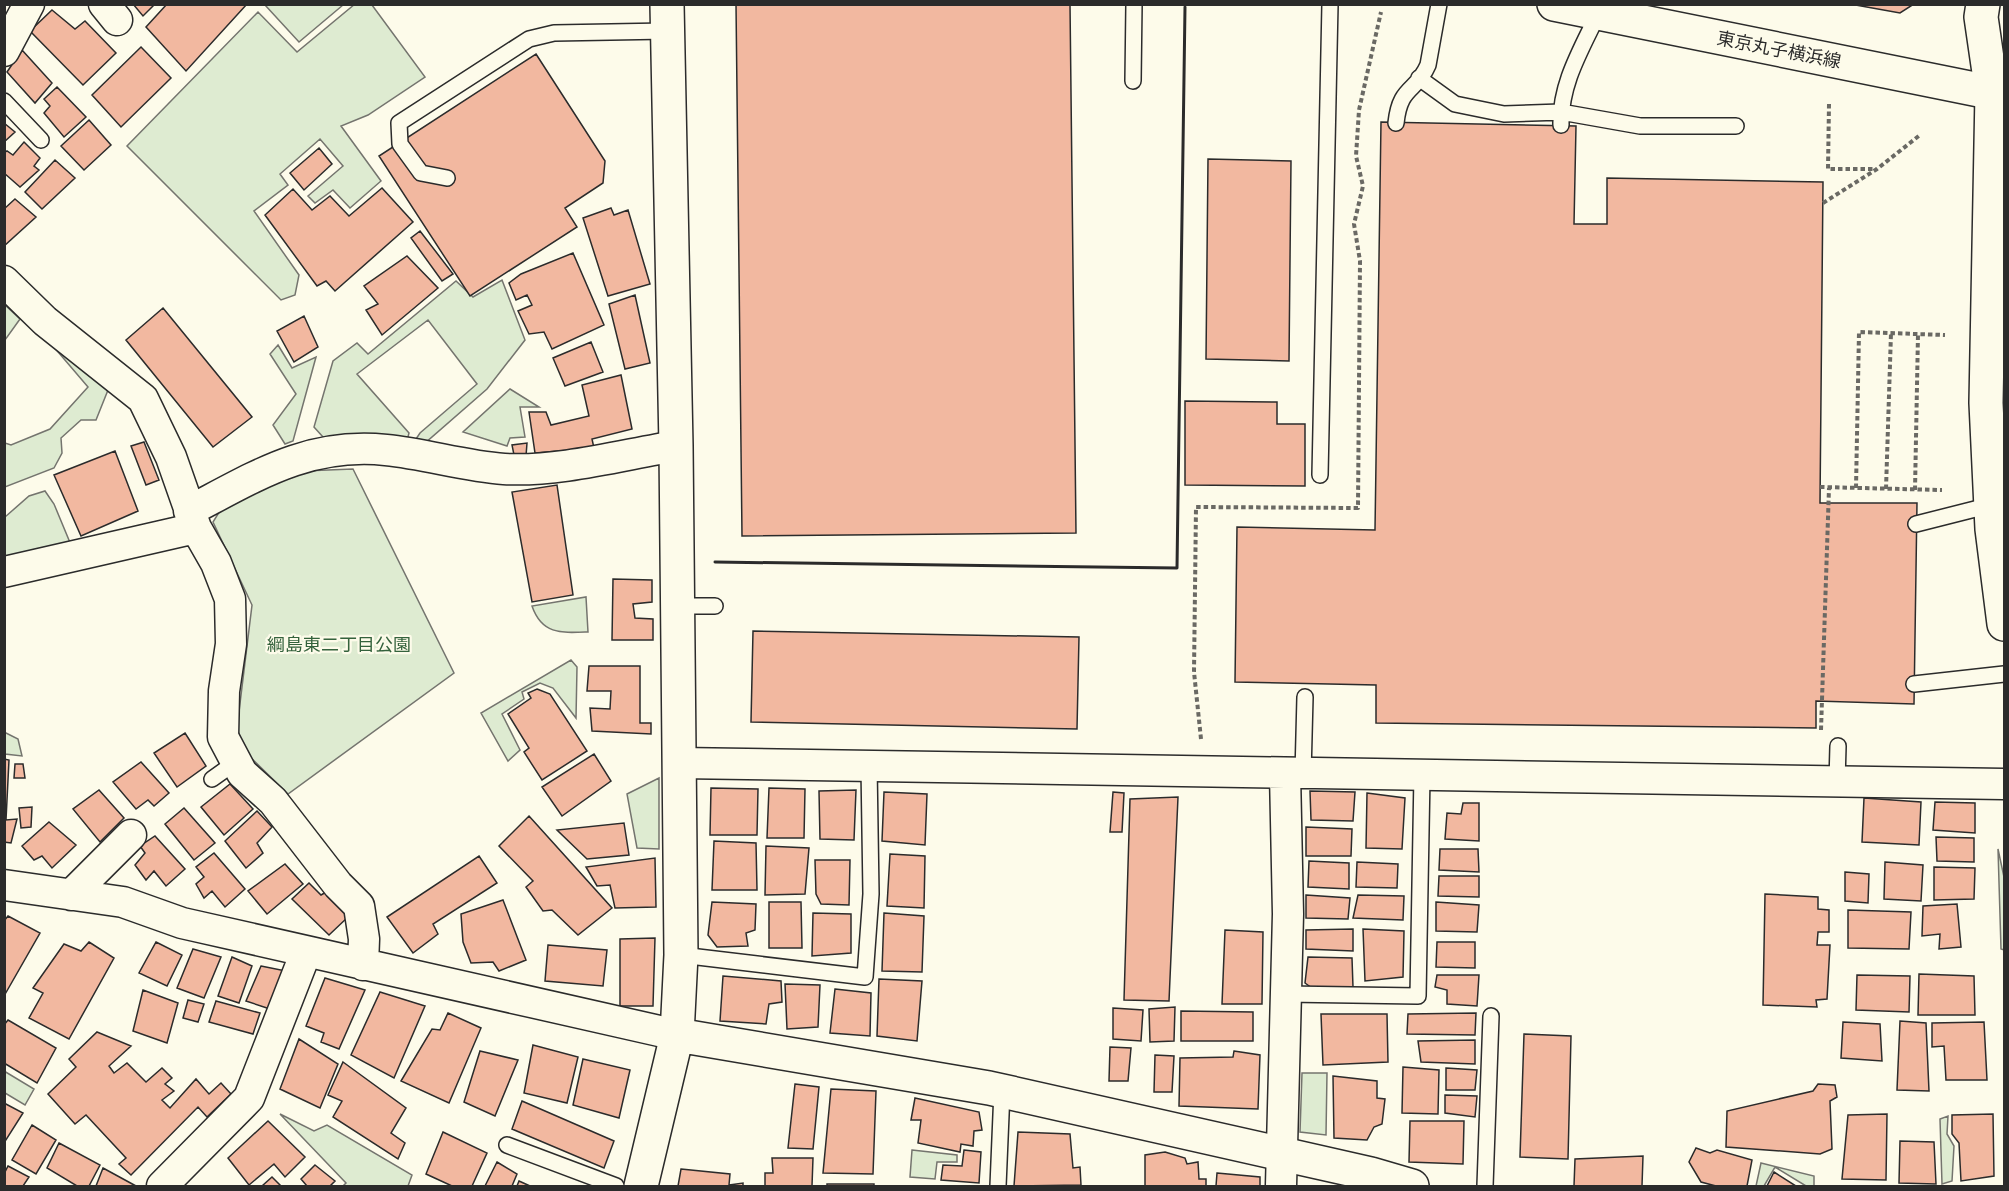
<svg xmlns="http://www.w3.org/2000/svg" width="2009" height="1191" font-family="Inter,'Noto Sans JP',sans-serif">
  <style>
    .green { fill: #deebd1; stroke: #74746e; stroke-width: 1.5 }
    .building { fill: #f2b8a0; stroke: #2b2b2b; stroke-width: 1.5 }
    .lines { fill: none; stroke-linecap: round; stroke-linejoin: round }
    .service-casing { stroke: #2b2b2b; stroke-width: 18 }
    .minor-casing { stroke: #2b2b2b; stroke-width: 33 }
    .tertiary-casing { stroke: #2b2b2b; stroke-width: 36 }
    .secondary-casing { stroke: #2b2b2b; stroke-width: 36 }
    .primary-casing { stroke: #2b2b2b; stroke-width: 36 }
    .path { stroke: #6a6964; stroke-width: 4; stroke-dasharray: 4.5 3; stroke-linecap: butt }
    .service { stroke: #fdfbea; stroke-width: 15 }
    .minor { stroke: #fdfbea; stroke-width: 30 }
    .tertiary { stroke: #fdfbea; stroke-width: 33 }
    .secondary { stroke: #fdfbea; stroke-width: 33 }
    .primary { stroke: #fdfbea; stroke-width: 33 }
    .wall { stroke: #2b2b2b; stroke-width: 3 }
    .labels { text-anchor: middle; stroke-width: 4.5; stroke-linejoin: round; paint-order: stroke }
    .street-label { font-size: 18px; fill: #2b2b2b; stroke: #fdfbea }
    .park-label { font-size: 18px; fill: #34623c; stroke: #fdfbea }
  </style>
  <rect width="100%" height="100%" fill="#fdfbea"/>
  <path class="green" d="M355 4 372 5 425 77 368 115 341 126 381 181 350 208 333 190 315 203 308 196 343 166 320 139 280 174 288 185 254 211 299 275 295 295 281 300 127 146 258 12 297 52Z
    M343 5 299 42 265 5Z
    M502 280 525 340 487 389 425 443 416 439 420 433 477 384 428 320 357 374 409 433 407 441 323 437 314 427 333 361 357 343 368 354 456 281 473 297Z
    M5 305 20 319 5 340Z
    M47 339 110 385 96 420H81L61 438 62 453 54 468 5 487V443L11 445 50 429 88 387Z
    M278 345 292 368 316 357 293 441 285 444 273 425 296 394 270 354Z
    M510 389 539 407H520L525 437 510 438 507 446 463 432Z
    M353 469 454 673 288 794 245 752 237 728 252 605 213 522 221 509 303 471Z
    M45 491 54 504 71 545 5 560V517L29 496Z
    M586 597 588 632C562 633 542 635 532 606Z
    M571 660 577 667 576 718 553 688 540 683 522 692 524 699 502 714 520 750 508 761 481 713Z
    M4 732 18 739 22 756 5 754Z
    M659 778V849L637 848 627 794Z
    M1998 849 2004 877V950L2001 949Z
    M4 1071 34 1089 25 1105 5 1093Z
    M1302 1073H1327L1326 1135 1300 1132Z
    M280 1114 314 1131 327 1125 412 1175 408 1186H343L346 1183Z
    M1948 1116 1947 1134 1954 1146 1952 1181 1942 1184 1940 1119Z
    M912 1150 957 1155V1162H937L935 1179 910 1177Z
    M1761 1163 1814 1176V1186H1806L1775 1167 1764 1186H1756Z"/>
  <path class="building" d="M133 4H155L143 16Z
    M167 4H247L186 71 146 27Z
    M736 4H1070L1076 533 742 536Z
    M1850 4H1914L1900 13Z
    M52 10 75 29 85 21 116 53 83 85 30 31Z
    M141 47 171 78 121 127 92 95Z
    M22 50 52 83 35 103 7 72Z
    M536 54 605 161 603 183 565 208 577 227 470 296 379 156Z
    M57 87 86 117 64 137 44 113 50 106 44 99Z
    M89 120 111 145 84 170 61 146Z
    M1381 122 1576 126 1574 224H1607V178L1823 182 1820 503H1917L1914 704 1816 701V728L1376 723V685L1235 682 1237 527 1375 530Z
    M4 123 15 132 4 142Z
    M24 142 40 158 34 166 39 170 20 187 4 173V153L7 151 13 155Z
    M319 148 332 164 304 190 290 173Z
    M1208 159 1291 161 1289 361 1206 359Z
    M55 160 75 178 42 209 25 192Z
    M382 188 413 222 335 291 326 281 317 286 265 215 293 189 312 210 330 196 349 216Z
    M15 199 36 217 4 246V209Z
    M611 208 614 215 628 210 650 284 608 296 583 218Z
    M420 231 453 274 442 281 411 238Z
    M573 253 604 325 552 349 544 332 529 334 518 311 532 305 527 295 516 300 509 283 521 274Z
    M407 256 438 288 382 335 366 310 378 304 364 286Z
    M635 295 650 363 625 369 609 304Z
    M163 308 252 417 213 447 126 340Z
    M304 316 318 347 294 362 277 331Z
    M591 342 603 372 565 386 553 358Z
    M621 375 632 429 592 439 594 448 535 453 529 412H546L551 425 589 416 582 385Z
    M1185 401 1277 402V424H1305V486L1185 485Z
    M144 442 159 480 146 485 131 446Z
    M527 443 526 456 514 455 512 445Z
    M115 451 138 511 81 536 54 475Z
    M557 485 573 595 532 602 512 492Z
    M613 579 652 580V602L633 604 635 618 653 619V640H612Z
    M753 631 1079 637 1077 729 751 722Z
    M589 666H640V723H651V734L592 731 590 708 610 709 611 691H587Z
    M537 689 550 694 587 751 542 780 524 752 529 748 508 714 531 698 528 693Z
    M185 733 206 766 177 787 154 753Z
    M594 754 611 781 562 816 542 787Z
    M4 759 9 760 6 820 17 819 11 843 4 842Z
    M141 762 169 793 154 806 148 800 136 809 113 782Z
    M15 764H23L25 778H14Z
    M230 784 253 809 224 835 201 807Z
    M711 788 758 789 757 835H710Z
    M769 788 805 789 804 838H767Z
    M99 790 124 818 100 842 73 809Z
    M856 790 854 840 820 839 819 791Z
    M1310 791 1355 792 1353 821 1311 820Z
    M884 792 927 794 925 845 882 841Z
    M1113 792 1124 793 1122 832H1110Z
    M1367 793 1405 798 1402 849 1366 848Z
    M1178 797 1169 1001 1124 1000 1130 799Z
    M1864 798 1921 802 1919 845 1862 842Z
    M1935 802 1975 803V833L1933 830Z
    M1463 803H1479V841L1445 839 1447 813 1461 814Z
    M32 807 31 827 21 828 19 808Z
    M184 808 215 843 194 860 165 824Z
    M257 811 272 827 257 843 263 853 246 868 225 841Z
    M529 816 612 908 578 935 552 910 543 911 526 887 533 881 499 846Z
    M49 822 76 845 52 868 42 856 34 860 22 846Z
    M624 823 629 855 587 859 557 830Z
    M1306 827 1352 829 1351 856H1306Z
    M155 836 185 869 166 886 154 871 146 880 135 865 145 853 140 846Z
    M1936 837 1974 838V862L1937 861Z
    M714 841 756 843 757 890H712Z
    M766 846 809 848 805 894 765 895Z
    M1440 849H1478L1479 872 1439 870Z
    M214 853 245 889 225 907 212 891 204 898 196 884 204 877 196 867Z
    M890 854 925 856 924 908 887 906Z
    M479 856 497 883 433 924 438 934 413 953 387 917Z
    M655 858 656 907 615 908 610 885 597 886 586 867Z
    M815 860H850L849 905 821 904 816 894Z
    M1309 861 1349 863V889L1308 887Z
    M1357 862 1398 864 1397 888 1356 887Z
    M1885 862 1923 865 1921 901 1884 899Z
    M285 864 303 884 267 914 248 891Z
    M1934 867 1975 868 1974 899 1934 900Z
    M1845 872 1869 874 1868 903 1845 901Z
    M1439 876H1479V897L1438 896Z
    M309 883 321 895 328 891 348 917 329 935 292 899Z
    M1765 894 1818 897V909L1829 910V932H1818L1817 945H1830L1827 999 1816 1000 1817 1007 1763 1005Z
    M1306 895 1350 898 1348 919 1306 918Z
    M1358 895 1404 896 1403 920 1353 918Z
    M503 900 526 960 499 971 493 962 471 963 463 942 461 914Z
    M712 902 756 904 755 930 746 933 748 946 717 947 708 935Z
    M769 902H801L802 948H769Z
    M1436 902 1479 905 1477 932 1436 931Z
    M1957 904 1961 947 1939 949 1940 934 1922 936 1923 906Z
    M1848 910 1911 912 1909 949 1848 948Z
    M813 913 851 914V953L812 956Z
    M884 913 924 916 922 972 882 971Z
    M8 916 40 933 4 996V921Z
    M1353 929V951L1306 949V930Z
    M1363 929 1404 931 1403 977 1365 981Z
    M1225 930 1263 932 1262 1004H1222Z
    M655 938 653 1006H620V939Z
    M89 942 114 958 69 1039 29 1018 43 993 33 988 64 944 81 951Z
    M156 942 182 955 167 986 139 973Z
    M1437 942H1475V968L1436 967Z
    M548 945 607 950 603 986 545 981Z
    M193 949 221 957 204 998 177 988Z
    M232 957 252 966 239 1003 218 996Z
    M1308 957 1352 958 1353 987 1312 988 1305 983Z
    M261 966 286 971 270 1009 246 1001Z
    M1919 974 1974 976 1975 1015H1918Z
    M1437 975H1479L1477 1006 1447 1004V990L1435 987Z
    M1857 975 1910 976 1909 1012 1856 1010Z
    M723 976 781 981 782 1002 769 1004 766 1024 720 1021Z
    M325 978 365 990 339 1049 321 1042 324 1033 306 1026Z
    M879 979 922 981 917 1041 877 1036Z
    M785 984 820 985 818 1027 787 1029Z
    M835 989 871 993 870 1036 830 1033Z
    M143 990 178 1003 167 1043 133 1031Z
    M380 992 425 1006 394 1078 351 1055Z
    M188 1000 204 1004 198 1022 183 1018Z
    M216 1001 260 1013 253 1034 209 1022Z
    M1175 1007 1174 1041 1150 1042 1149 1009Z
    M1113 1008 1143 1010 1141 1041 1113 1039Z
    M1181 1011 1253 1012V1041H1181Z
    M448 1013 481 1028 449 1103 401 1081 432 1029 440 1030Z
    M1476 1013 1475 1035 1407 1034 1408 1014Z
    M1321 1014H1387L1388 1062 1323 1065Z
    M8 1020 56 1048 37 1083 4 1063V1025Z
    M1900 1021 1926 1023 1929 1091 1897 1090Z
    M1843 1022 1880 1024 1882 1061 1841 1058Z
    M1984 1022 1987 1080H1946L1944 1046 1932 1047V1023Z
    M97 1032 131 1046 109 1066 114 1073 127 1063 146 1082 162 1068 172 1078 165 1084 174 1091 162 1100 170 1108 196 1079 209 1094 221 1083 231 1094 207 1117 198 1107 131 1175 119 1164 126 1158 86 1115 75 1124 48 1094 76 1067 69 1059Z
    M1524 1034 1571 1036 1568 1159 1520 1157Z
    M299 1039 338 1064 320 1108 280 1089Z
    M1475 1040V1064L1421 1062 1418 1041Z
    M533 1045 578 1057 567 1103 524 1093Z
    M1110 1047 1131 1048 1128 1081H1109Z
    M480 1051 518 1060 495 1116 464 1102Z
    M1234 1051 1260 1055 1258 1109 1179 1106 1180 1058 1233 1057Z
    M1155 1055 1174 1056 1172 1092H1154Z
    M583 1059 630 1070 619 1118 573 1105Z
    M343 1062 406 1108 391 1133 405 1143 398 1159 333 1117 342 1101 328 1095Z
    M1403 1067 1439 1070 1438 1114 1402 1113Z
    M1446 1068 1477 1070 1475 1090H1446Z
    M1333 1076 1377 1081V1098L1385 1099 1382 1124 1374 1127 1367 1140 1334 1138Z
    M795 1084 819 1087 813 1149 788 1148Z
    M1818 1084 1835 1085 1837 1097 1830 1101 1832 1149 1820 1154 1726 1147 1727 1111 1813 1091Z
    M831 1089 876 1091 873 1174 823 1173Z
    M1445 1095 1477 1096 1475 1117 1445 1113Z
    M915 1098 979 1112 982 1130 974 1131 973 1146 961 1144 960 1152 918 1143 921 1120H911Z
    M522 1101 614 1141 604 1168 512 1129Z
    M4 1103 23 1113 4 1143Z
    M1887 1114 1886 1180 1842 1179 1848 1115Z
    M1993 1114 1994 1176 1961 1181 1959 1143 1952 1134V1115Z
    M268 1121 305 1157 285 1177 274 1164 249 1185 228 1158Z
    M1410 1121H1464L1463 1164 1409 1162Z
    M32 1125 56 1140 36 1174 12 1160Z
    M443 1132 487 1153 472 1186H452L426 1174Z
    M1018 1132 1070 1134 1073 1168 1080 1167 1081 1185 1014 1186Z
    M1900 1141 1934 1142 1936 1184 1899 1183Z
    M59 1143 100 1165 89 1186H77L47 1168Z
    M1696 1148 1710 1153 1717 1150 1752 1160 1747 1186H1716L1701 1182 1689 1162Z
    M964 1150 981 1152 979 1183 941 1180 943 1165 962 1166Z
    M1165 1152 1185 1158 1187 1164 1198 1162 1199 1179H1206V1186H1145V1155Z
    M1643 1156 1642 1186H1574L1575 1159Z
    M772 1158H813L812 1186H765V1173H773Z
    M497 1162 517 1174 512 1186H485Z
    M315 1165 335 1181 330 1186H307L301 1179Z
    M8 1166 29 1177 23 1186H4V1174Z
    M103 1168 136 1186H96Z
    M681 1169 730 1174 729 1185 743 1183V1186H678Z
    M1774 1172 1796 1186H1767Z
    M1217 1173 1260 1177V1186H1216Z
    M272 1177 281 1186H262Z
    M519 1181 530 1186H517Z
    M827 1184H874V1186H827Z"/>
  <g class="lines">
    <g class="service-casing">
      <path id="service" d="M1419 78 1455 104 1504 114 1561 112 1640 126H1736
        M1133 81 1134 4
        M4 101 41 140
        M1396 123C1400 85 1416 93 1428 65L1439 4
        M1561 125C1560 84 1581 50 1598 14
        M447 178 421 173 400 144 399 123 529 39 554 33 667 31
        M1320 475 1330 4
        M1916 524 1991 505
        M678 606H715
        M1914 684 2004 674
        M1303 774 1305 697
        M212 779 236 762
        M1837 782 1838 746
        M681 955 865 977 871 894 869 766
        M1286 994 1418 996 1422 775
        M507 1145 616 1186
        M998 1186 1002 1091
        M1485 1186 1491 1016"/>
    </g>
    <g class="minor-casing">
      <path id="minor" d="M104 4 117 20
        M4 51 29 4
        M4 281 45 321 143 399 171 457 196 528 216 563 230 599 231 644 224 691 223 737 242 773 273 801 338 885 359 906 364 939 363 965
        M189 511C256 476 308 442 386 450 426 454 464 466 504 469 560 472 621 455 676 446
        M4 572 196 528
        M679 763 2004 784
        M4 885 123 902 182 923 677 1035
        M71 895 131 835
        M162 1186 249 1098 306 952
        M1281 1186 1288 914 1285 773"/>
    </g>
    <g class="tertiary-casing">
      <path id="tertiary" d="M1992 93 1986 403 1992 529 2004 624
        M677 1035 989 1088 1371 1174 1412 1186
        M641 1186 677 1035 681 955 676 446 667 4"/>
    </g>
    <g class="secondary-casing">
      <path id="secondary" d="M1983 4 1981 17 1992 93"/>
    </g>
    <g class="primary-casing">
      <path id="primary" d="M1554 4 2004 95"/>
    </g>
    <path class="path" d="M1829 104 1828 169H1876
      M1823 203 1877 169 1920 135
      M1820 487 1942 490
      M1856 488 1859 332 1945 335
      M1886 489 1891 333
      M1915 490 1918 334
      M1821 730 1829 488
      M1201 739 1194 672 1196 507 1358 508 1360 261 1354 224 1363 186 1356 156 1359 110 1381 12"/>
    <use href="#service" class="service"/>
    <use href="#minor" class="minor"/>
    <use href="#tertiary" class="tertiary"/>
    <use href="#secondary" class="secondary"/>
    <use href="#primary" class="primary"/>
    <path class="wall" d="M715 562 1177 568 1185 7"/>
  </g>
  <g class="labels">
    <g class="street-label">
      <text transform="translate(1779 50) rotate(11)" y="6">東京丸子横浜線</text>
    </g>
    <g class="park-label">
      <text x="339" y="651">綱島東二丁目公園</text>
    </g>
  </g>
  <rect width="2009" height="1191" fill="none" stroke="#2b2b2b" stroke-width="12"/>
</svg>
